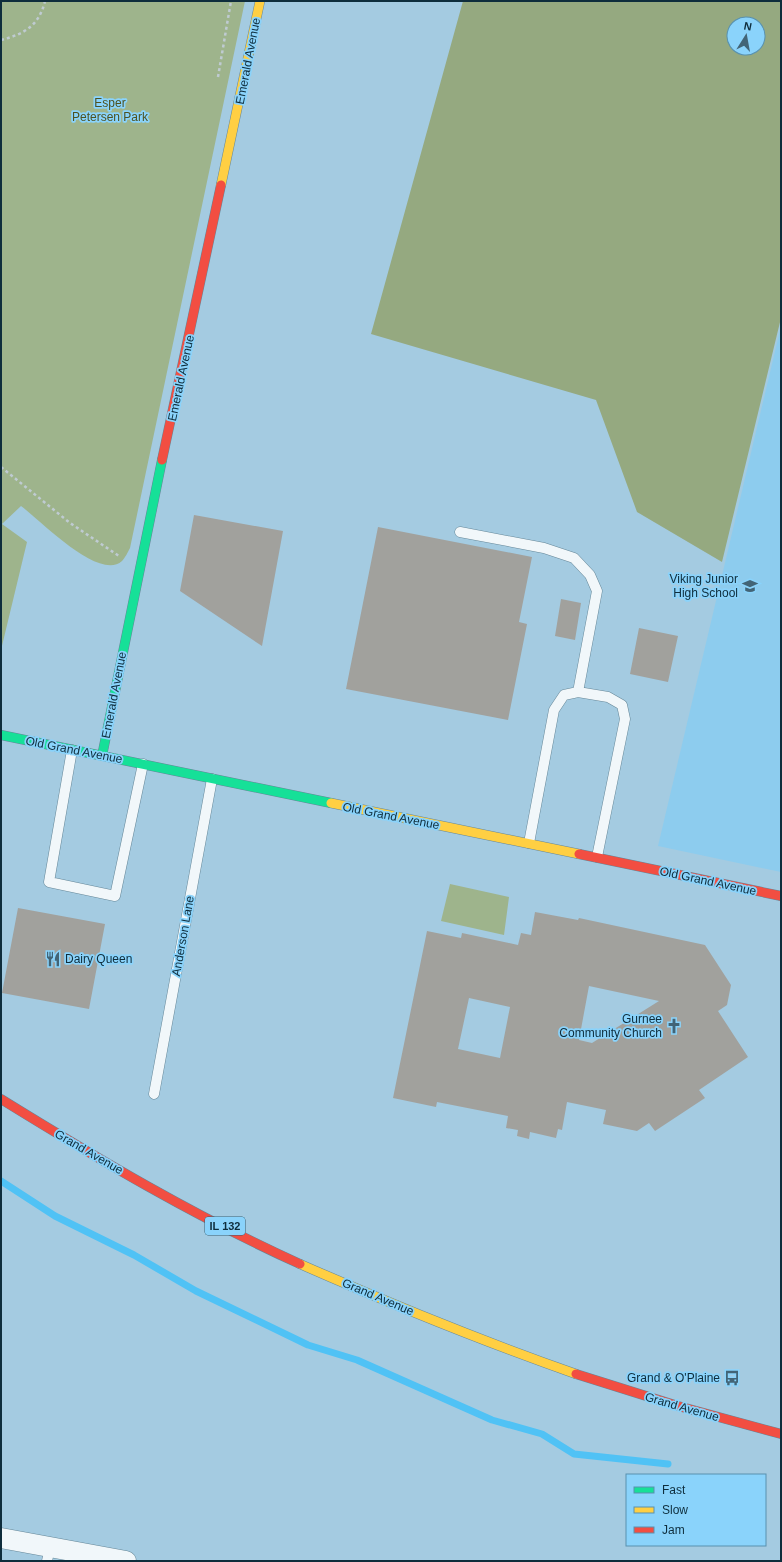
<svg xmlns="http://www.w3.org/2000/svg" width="782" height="1562" font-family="Helvetica,sans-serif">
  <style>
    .built { fill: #8dccee }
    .green { fill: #9eb48c }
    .forest { fill: #95a980; fill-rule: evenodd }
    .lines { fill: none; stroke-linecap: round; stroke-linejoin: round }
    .stream { stroke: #50c2f5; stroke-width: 7 }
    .building { fill: #a1a19d; fill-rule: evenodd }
    .lane-casing { stroke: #658798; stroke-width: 11 }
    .street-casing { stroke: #658798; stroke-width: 21 }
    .fast-casing { stroke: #658798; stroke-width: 10 }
    .slow-casing { stroke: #658798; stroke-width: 10 }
    .jam-casing { stroke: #658798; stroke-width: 10 }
    .path { stroke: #bfcbd2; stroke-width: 2.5; stroke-dasharray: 3 3; stroke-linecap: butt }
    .lane { stroke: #f1f7fa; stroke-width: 10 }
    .street { stroke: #f1f7fa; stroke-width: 20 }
    .fast { stroke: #16e098; stroke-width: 9 }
    .slow { stroke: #ffcf43; stroke-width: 9 }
    .jam { stroke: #f24e42; stroke-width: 9 }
    .labels { text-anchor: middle; stroke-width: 3.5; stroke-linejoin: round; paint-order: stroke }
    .shield { fill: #8ad3fb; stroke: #335f75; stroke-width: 1 }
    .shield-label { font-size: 11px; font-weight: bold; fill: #0e2d3c }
    .street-label { font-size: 12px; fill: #0e2d3c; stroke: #8ad3fb }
    .park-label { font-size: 12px; fill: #4e5221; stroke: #8ad3fb }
    .poi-label { font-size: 12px; fill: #0e2d3c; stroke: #8ad3fb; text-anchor: end }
  </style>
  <rect width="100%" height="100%" fill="#a4cbe1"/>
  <path class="built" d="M781 326V872L658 846Z"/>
  <path class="green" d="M1 1H245L130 548C128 552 125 558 122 561 99 582 39 519 21 506L2 524 27 542 1 650Z
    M450 884 509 897 504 935 441 921Z"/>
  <path class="forest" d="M463 1H781V318L722 562 637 512 596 400 371 334ZM734 24H758V48H734Z"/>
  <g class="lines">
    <path class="stream" d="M1 1181 55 1216 134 1255 196 1291 308 1345 357 1360 492 1420 542 1434 574 1454 668 1464"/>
  </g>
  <path class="building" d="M194 515 283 531 262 646 180 591Z
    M378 527 532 557 519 622 527 624 508 720 346 689Z
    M561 599 581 603 575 640 555 636Z
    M639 628 678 636 668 682 630 674Z
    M18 908 105 924 89 1009 2 993Z
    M535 912 578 920 579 918 705 945 731 985 727 1005 718 1011 748 1057 699 1090 705 1098 655 1131 649 1123 637 1131 603 1124 606 1110 567 1102 562 1130 558 1129 556 1138 530 1132 529 1139 517 1136 518 1130 506 1128 508 1116 437 1102 436 1107 393 1098 427 931 461 938 462 933 518 945 521 933 531 935ZM589 986 659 1001 592 1043 579 1040ZM469 998 510 1007 500 1058 458 1049Z"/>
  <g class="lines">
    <g class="lane-casing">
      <path id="lane" d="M460 532 544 548 574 558 590 575 597 591 578 692 564 695 554 710 529 843
        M578 692 608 697 622 705 625 719 597 857
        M72 750 49 882 115 896 143 764
        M154 1094 212 779
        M47 1561 50 1547"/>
    </g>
    <g class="street-casing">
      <path id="street" d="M1 1538 126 1561"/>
    </g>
    <g class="fast-casing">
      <path id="fast" d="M1 735 331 803
        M102 756 162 460"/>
    </g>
    <g class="slow-casing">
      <path id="slow" d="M221 185 260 1
        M331 803 579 854
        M300 1264C391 1304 482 1341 576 1374"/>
    </g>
    <g class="jam-casing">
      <path id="jam" d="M162 460 221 185
        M579 854 781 896
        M1 1099C98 1159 196 1217 300 1264
        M576 1374 678 1406 781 1434"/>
    </g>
    <path class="path" d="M1 40C24 34 39 26 45 1
      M218 77 231 1
      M1 467 70 523 119 556"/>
    <use href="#lane" class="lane"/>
    <use href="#street" class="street"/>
    <use href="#fast" class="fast"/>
    <use href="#slow" class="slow"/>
    <use href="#jam" class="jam"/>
  </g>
  <defs>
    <g id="school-bare" transform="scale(1.2)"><path d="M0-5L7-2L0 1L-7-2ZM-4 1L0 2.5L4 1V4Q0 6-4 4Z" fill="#426476" stroke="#8ad3fb" stroke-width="2.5" paint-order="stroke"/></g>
    <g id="restaurant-bare" transform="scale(1.2)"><path d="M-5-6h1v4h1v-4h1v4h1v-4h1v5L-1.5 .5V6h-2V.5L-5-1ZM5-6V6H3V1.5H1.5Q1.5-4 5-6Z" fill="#426476" stroke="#8ad3fb" stroke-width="2.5" paint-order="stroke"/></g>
    <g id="church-bare" transform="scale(1.2)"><path d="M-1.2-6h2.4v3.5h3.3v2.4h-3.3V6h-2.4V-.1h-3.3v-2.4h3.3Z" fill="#426476" stroke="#8ad3fb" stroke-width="2.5" paint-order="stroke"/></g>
    <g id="bus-bare" transform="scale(1.2)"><path d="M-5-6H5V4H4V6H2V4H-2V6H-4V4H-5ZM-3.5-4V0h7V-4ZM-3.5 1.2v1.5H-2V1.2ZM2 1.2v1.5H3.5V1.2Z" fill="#426476" stroke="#8ad3fb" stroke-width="2.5" paint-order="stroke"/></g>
  </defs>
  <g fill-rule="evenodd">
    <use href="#school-bare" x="750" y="586"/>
    <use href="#restaurant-bare" x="53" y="959"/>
    <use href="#church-bare" x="674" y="1026"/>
    <use href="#bus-bare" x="732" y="1378"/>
  </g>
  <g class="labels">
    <rect class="shield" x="205" y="1217" width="40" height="18" rx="3"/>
    <g class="shield-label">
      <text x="225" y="1230">IL 132</text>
    </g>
    <g class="street-label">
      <text transform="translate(248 61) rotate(-79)" y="4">Emerald Avenue</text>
      <text transform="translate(181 378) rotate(-78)" y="4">Emerald Avenue</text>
      <text transform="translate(114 695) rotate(-79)" y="4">Emerald Avenue</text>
      <text transform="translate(74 750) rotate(11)" y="4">Old Grand Avenue</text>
      <text transform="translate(391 816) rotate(11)" y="4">Old Grand Avenue</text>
      <text transform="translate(708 881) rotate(12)" y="4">Old Grand Avenue</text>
      <text transform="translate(183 936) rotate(-80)" y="4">Anderson Lane</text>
      <text transform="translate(89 1152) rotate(30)" y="4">Grand Avenue</text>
      <text transform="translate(378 1297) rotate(23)" y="4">Grand Avenue</text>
      <text transform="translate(682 1407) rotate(16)" y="4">Grand Avenue</text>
    </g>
    <g class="park-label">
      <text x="110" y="107">Esper<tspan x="110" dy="14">Petersen Park</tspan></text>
    </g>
    <g class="poi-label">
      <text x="738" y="583">Viking Junior<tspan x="738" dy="14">High School</tspan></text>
      <text x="65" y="963" text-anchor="start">Dairy Queen</text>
      <text x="662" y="1023">Gurnee<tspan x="662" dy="14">Community Church</tspan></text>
      <text x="720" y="1382">Grand &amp; O'Plaine</text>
    </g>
  </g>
  <rect width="782" height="1562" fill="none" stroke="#0e2d3c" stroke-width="4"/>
  <rect x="626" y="1474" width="140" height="72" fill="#8ad3fb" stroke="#5891af"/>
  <rect x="634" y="1487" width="20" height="6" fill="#16e098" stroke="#5891af"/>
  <text x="662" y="1494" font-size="12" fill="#0e2d3c">Fast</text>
  <rect x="634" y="1507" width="20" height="6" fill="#ffcf43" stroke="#5891af"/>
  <text x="662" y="1514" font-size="12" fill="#0e2d3c">Slow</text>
  <rect x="634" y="1527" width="20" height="6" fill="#f24e42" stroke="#5891af"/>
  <text x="662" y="1534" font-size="12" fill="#0e2d3c">Jam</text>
  <g transform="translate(746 36) rotate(11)"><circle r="19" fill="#8ad3fb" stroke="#5891af"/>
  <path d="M0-3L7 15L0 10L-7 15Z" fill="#426476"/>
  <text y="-6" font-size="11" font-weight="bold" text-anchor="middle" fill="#0e2d3c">N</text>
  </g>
</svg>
